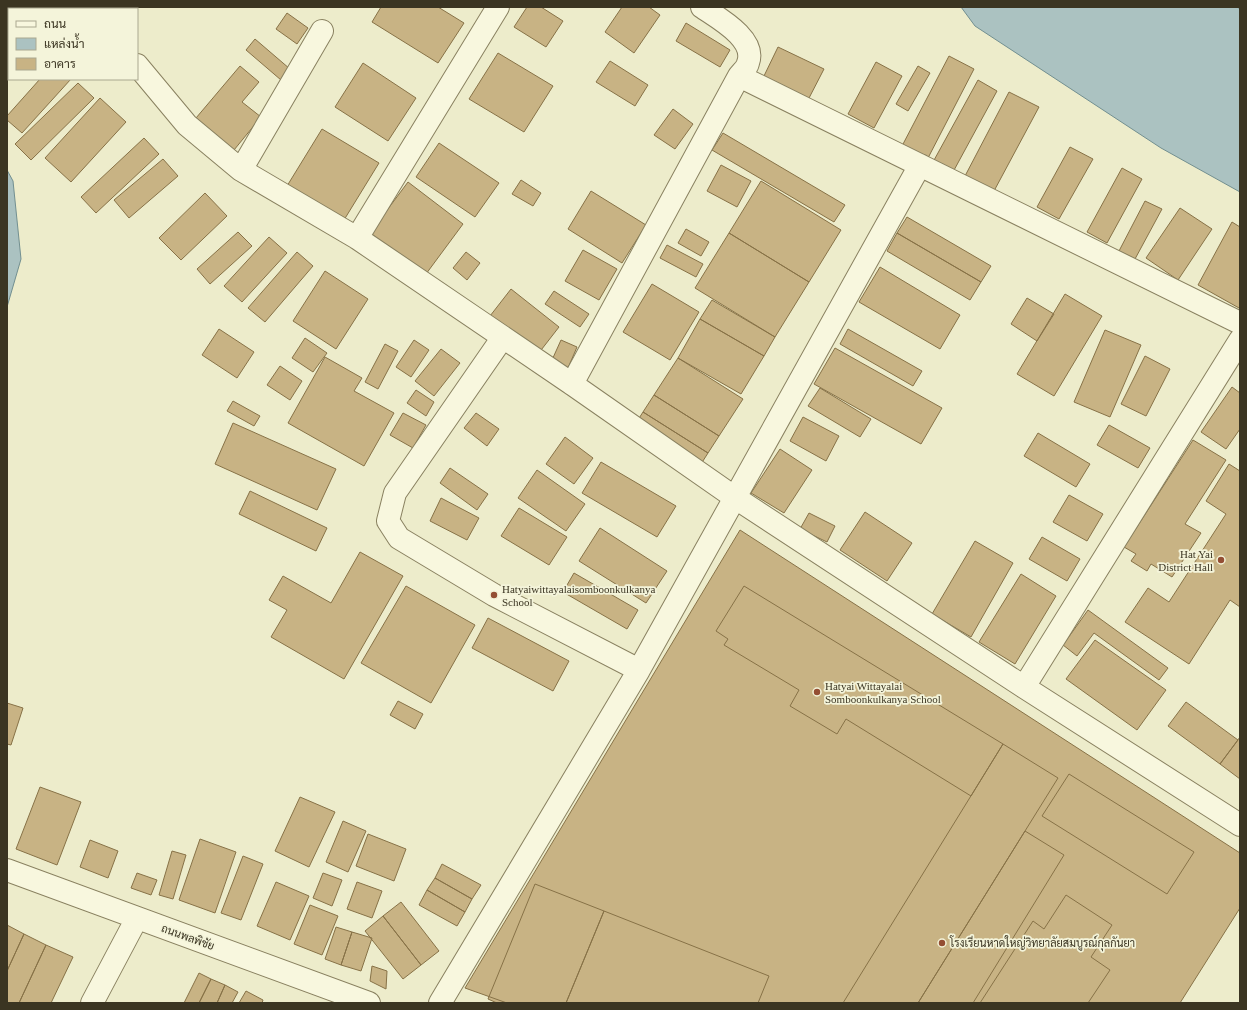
<svg xmlns="http://www.w3.org/2000/svg" width="1247" height="1010" font-family="'Times New Roman',Sarabun,serif">
  <style>
    .water { fill: #abc2c1; stroke: #728f90 }
    .building { fill: #c8b384; stroke: #877247 }
    .lines { fill: none; stroke-linecap: round; stroke-linejoin: round }
    .minor-casing { stroke: #898160; stroke-width: 24 }
    .minor { stroke: #f8f7de; stroke-width: 22 }
    .poi-dot { fill: #944e33; stroke: #f4f4da; stroke-width: 1.5 }
    .labels { text-anchor: middle; stroke-width: 3.5; stroke-linejoin: round; paint-order: stroke }
    .poi-label { font-size: 11px; fill: #3b3522; stroke: #f4f4da; text-anchor: start }
    .street-label { font-size: 11px; fill: #3b3522; stroke: #f4f4da }
  </style>
  <rect width="100%" height="100%" fill="#edeccb"/>
  <path class="water" d="M961 7H1237L1240 9V192L1161 148 975 26Z
    M7 170 13 181 21 259 7 307Z"/>
  <path class="building" d="M381 7H438L464 23 438 63 372 22Z
    M527 7H541L563 21 546 47 514 27Z
    M622 7H649L660 15 634 53 605 32Z
    M287 13 308 28 297 44 276 29Z
    M686 23 730 50 720 67 676 41Z
    M255 39 290 69 281 80 246 50Z
    M778 47 824 69 808 100 763 78Z
    M498 53 553 86 524 132 469 99Z
    M949 56 974 69 928 158 902 146Z
    M610 61 648 85 635 106 596 82Z
    M876 62 902 76 874 128 848 114Z
    M363 63 416 98 388 141 335 107Z
    M240 66 259 82 242 102 261 117 234 150 196 118Z
    M918 66 930 73 908 111 896 104Z
    M40 79H71L22 133 7 120V116Z
    M978 80 997 91 953 172 933 162Z
    M78 83 94 98 31 160 15 144Z
    M1009 92 1039 107 994 191 965 176Z
    M100 98 126 122 71 182 45 158Z
    M673 109 693 124 675 149 654 135Z
    M322 129 379 163 344 220 287 186Z
    M723 133 845 205 834 222 712 150Z
    M144 138 159 154 96 213 81 197Z
    M439 143 499 183 475 217 416 177Z
    M1070 147 1093 159 1059 219 1037 207Z
    M163 159 178 176 129 218 114 200Z
    M721 165 751 181 737 207 707 191Z
    M1122 168 1142 179 1107 243 1087 232Z
    M521 180 541 193 533 206 512 194Z
    M761 181 841 230 809 282 729 233Z
    M408 182 463 224 426 274 370 233Z
    M591 191 646 225 622 263 568 229Z
    M205 193 227 216 181 260 159 238Z
    M1145 201 1162 209 1135 259 1119 251Z
    M1180 208 1212 229 1178 280 1146 258Z
    M907 217 991 266 981 282 897 233Z
    M1232 222 1240 227V306L1239 308 1198 285Z
    M686 229 709 242 701 256 678 243Z
    M238 232 252 246 210 284 197 269Z
    M729 233 809 282 775 337 695 288Z
    M897 233 981 282 970 300 887 251Z
    M269 237 287 253 242 302 224 286Z
    M667 245 703 264 696 277 660 258Z
    M583 250 617 269 599 300 565 281Z
    M297 252 313 266 265 322 248 308Z
    M466 252 480 263 467 280 453 268Z
    M880 267 960 315 940 349 859 302Z
    M325 271 368 299 336 349 293 321Z
    M652 284 699 312 670 360 623 332Z
    M511 289 559 327 538 354 490 316Z
    M554 291 589 314 580 327 545 304Z
    M1065 294 1102 316 1054 396 1017 374Z
    M1027 298 1054 314 1037 341 1011 324Z
    M712 300 775 337 764 356 700 319Z
    M700 319 764 356 741 394 678 358Z
    M219 329 254 352 237 378 202 355Z
    M848 329 922 371 913 386 840 344Z
    M1105 330 1141 345 1110 417 1074 402Z
    M305 338 327 353 313 372 292 358Z
    M414 340 429 350 411 377 396 367Z
    M561 340 577 347 568 368 552 360Z
    M385 344 398 351 378 389 365 382Z
    M835 348 942 408 921 444 814 384Z
    M441 349 460 363 434 396 415 381Z
    M1145 356 1170 369 1146 416 1121 404Z
    M325 357 362 378 354 391 394 413 364 466 288 423Z
    M678 358 743 399 719 436 654 395Z
    M280 366 302 381 290 400 267 385Z
    M1232 387 1240 393V429L1226 449 1201 432Z
    M820 388 871 419 860 437 808 406Z
    M416 390 434 402 426 416 407 403Z
    M654 395 719 436 708 453 643 412Z
    M233 401 260 416 254 426 227 411Z
    M643 412 708 453 701 464 636 423Z
    M403 413 426 425 413 448 390 435Z
    M476 413 499 429 487 446 464 428Z
    M803 417 839 436 826 461 790 441Z
    M233 423 336 469 317 510 215 464Z
    M1109 425 1150 448 1138 468 1097 445Z
    M1038 433 1090 464 1076 487 1024 456Z
    M565 437 593 458 574 484 546 464Z
    M1193 440 1226 460 1185 524 1201 533 1172 577 1151 564 1147 571 1131 561 1136 554 1124 547Z
    M780 449 812 470 784 513 751 493Z
    M601 462 676 506 657 537 582 493Z
    M1229 464 1240 471V607L1230 600 1189 664 1125 622 1148 588 1169 602 1226 514 1206 501Z
    M450 468 488 494 477 510 440 483Z
    M537 470 585 504 566 531 518 498Z
    M250 491 327 528 316 551 239 514Z
    M1069 495 1103 514 1087 541 1053 522Z
    M441 498 479 518 467 540 430 521Z
    M519 508 567 537 549 565 501 536Z
    M865 512 912 543 887 581 840 550Z
    M809 513 835 526 827 542 800 529Z
    M600 528 667 571 646 603 579 561Z
    M740 530 1240 853V908L1180 1003H507L465 988Z
    M1042 537 1080 559 1067 581 1029 559Z
    M975 541 1013 563 971 637 932 614Z
    M360 552 403 576 344 679 271 637 287 610 269 600 283 576 331 603Z
    M574 573 638 610 627 629 563 592Z
    M1021 574 1056 596 1015 664 979 642Z
    M406 586 475 625 431 703 361 663Z
    M744 586 1003 744 971 796 846 719 837 734 790 706 799 690 724 645 728 639 716 631Z
    M1088 610 1168 668 1159 680 1094 633 1077 656 1063 645Z
    M488 618 569 661 553 691 472 648Z
    M1095 640 1166 690 1137 730 1066 679Z
    M398 701 423 714 415 729 390 715Z
    M1186 702 1238 740 1220 764 1168 726Z
    M7 703 23 708 11 745 7 744Z
    M1240 737V779L1220 764Z
    M1003 744 1058 778 918 1003H843Z
    M1069 774 1194 852 1167 894 1042 816Z
    M40 787 81 802 57 865 16 849Z
    M300 797 335 812 309 867 275 851Z
    M343 821 366 831 348 872 326 862Z
    M1025 831 1064 855 973 1003H918Z
    M368 834 406 849 394 881 356 866Z
    M200 839 236 852 215 913 179 900Z
    M90 840 118 851 108 878 80 867Z
    M172 851 186 855 173 899 159 895Z
    M243 856 263 864 241 920 221 913Z
    M442 864 481 885 472 899 435 878Z
    M137 873 157 880 151 895 131 888Z
    M323 873 342 880 332 906 313 898Z
    M435 878 472 899 465 912 427 890Z
    M276 882 309 896 290 940 257 926Z
    M357 882 382 891 372 918 347 909Z
    M535 884 604 911 566 1003H497L488 999Z
    M427 890 465 912 457 926 419 905Z
    M1066 895 1112 925 1091 957 1110 970 1088 1003H980L1033 921 1044 929Z
    M401 902 439 951 421 965 383 916Z
    M310 905 338 916 322 955 294 944Z
    M604 911 769 976 758 1003H566Z
    M383 916 421 965 403 979 365 931Z
    M7 925 24 934 7 971Z
    M336 927 352 932 341 965 325 959Z
    M352 932 372 938 361 971 341 965Z
    M24 934 46 945 19 1003H7V971Z
    M46 945 73 957 51 1003H19Z
    M372 966 387 971 386 989 370 981Z
    M199 973 211 979 199 1003H184Z
    M211 979 225 985 217 1003H199Z
    M225 985 238 992 232 1003H217Z
    M246 991 263 1000 262 1003H239Z"/>
  <g class="lines">
    <g class="minor-casing">
      <path id="minor" d="M89 7 91 9
        M702 7C718 18 757 39 748 63 747 68 742 72 739 76
        M137 65 187 125 241 170 357 238 572 384 734 497 1024 687 1240 825
        M241 170 322 31
        M357 238 498 7
        M503 337 395 493 388 521 399 538 494 595 639 670
        M572 384 739 76 1240 323
        M1024 687 1240 340
        M7 870 369 1003
        M92 1003 137 918
        M440 1003 639 670 920 165"/>
    </g>
    <use href="#minor" class="minor"/>
  </g>
  <g class="poi-dot">
    <circle cx="1221" cy="560" r="4"/>
    <circle cx="494" cy="595" r="4"/>
    <circle cx="817" cy="692" r="4"/>
    <circle cx="942" cy="943" r="4"/>
  </g>
  <g class="labels">
    <g class="poi-label">
      <text x="1213" y="558" text-anchor="end">Hat Yai<tspan x="1213" dy="13">District Hall</tspan></text>
      <text x="502" y="593">Hatyaiwittayalaisomboonkulkanya<tspan x="502" dy="13">School</tspan></text>
      <text x="825" y="690">Hatyai Wittayalai<tspan x="825" dy="13">Somboonkulkanya School</tspan></text>
      <text x="950" y="947">โรงเรียนหาดใหญ่วิทยาลัยสมบูรณ์กุลกันยา</text>
    </g>
    <g class="street-label">
      <text transform="translate(188 937) rotate(20)" y="4">ถนนพลพิชัย</text>
    </g>
  </g>
  <rect width="1247" height="1010" fill="none" stroke="#3b3522" stroke-width="16"/>
  <rect x="8" y="8" width="130" height="72" fill="#f4f4da" stroke="#aaa890"/>
  <rect x="16" y="21" width="20" height="6" fill="#f8f7de" stroke="#aaa890"/>
  <text x="44" y="28" font-size="12" fill="#3b3522">ถนน</text>
  <rect x="16" y="38" width="20" height="12" fill="#abc2c1" stroke="#aaa890"/>
  <text x="44" y="48" font-size="12" fill="#3b3522">แหล่งน้ำ</text>
  <rect x="16" y="58" width="20" height="12" fill="#c8b384" stroke="#aaa890"/>
  <text x="44" y="68" font-size="12" fill="#3b3522">อาคาร</text>
</svg>
